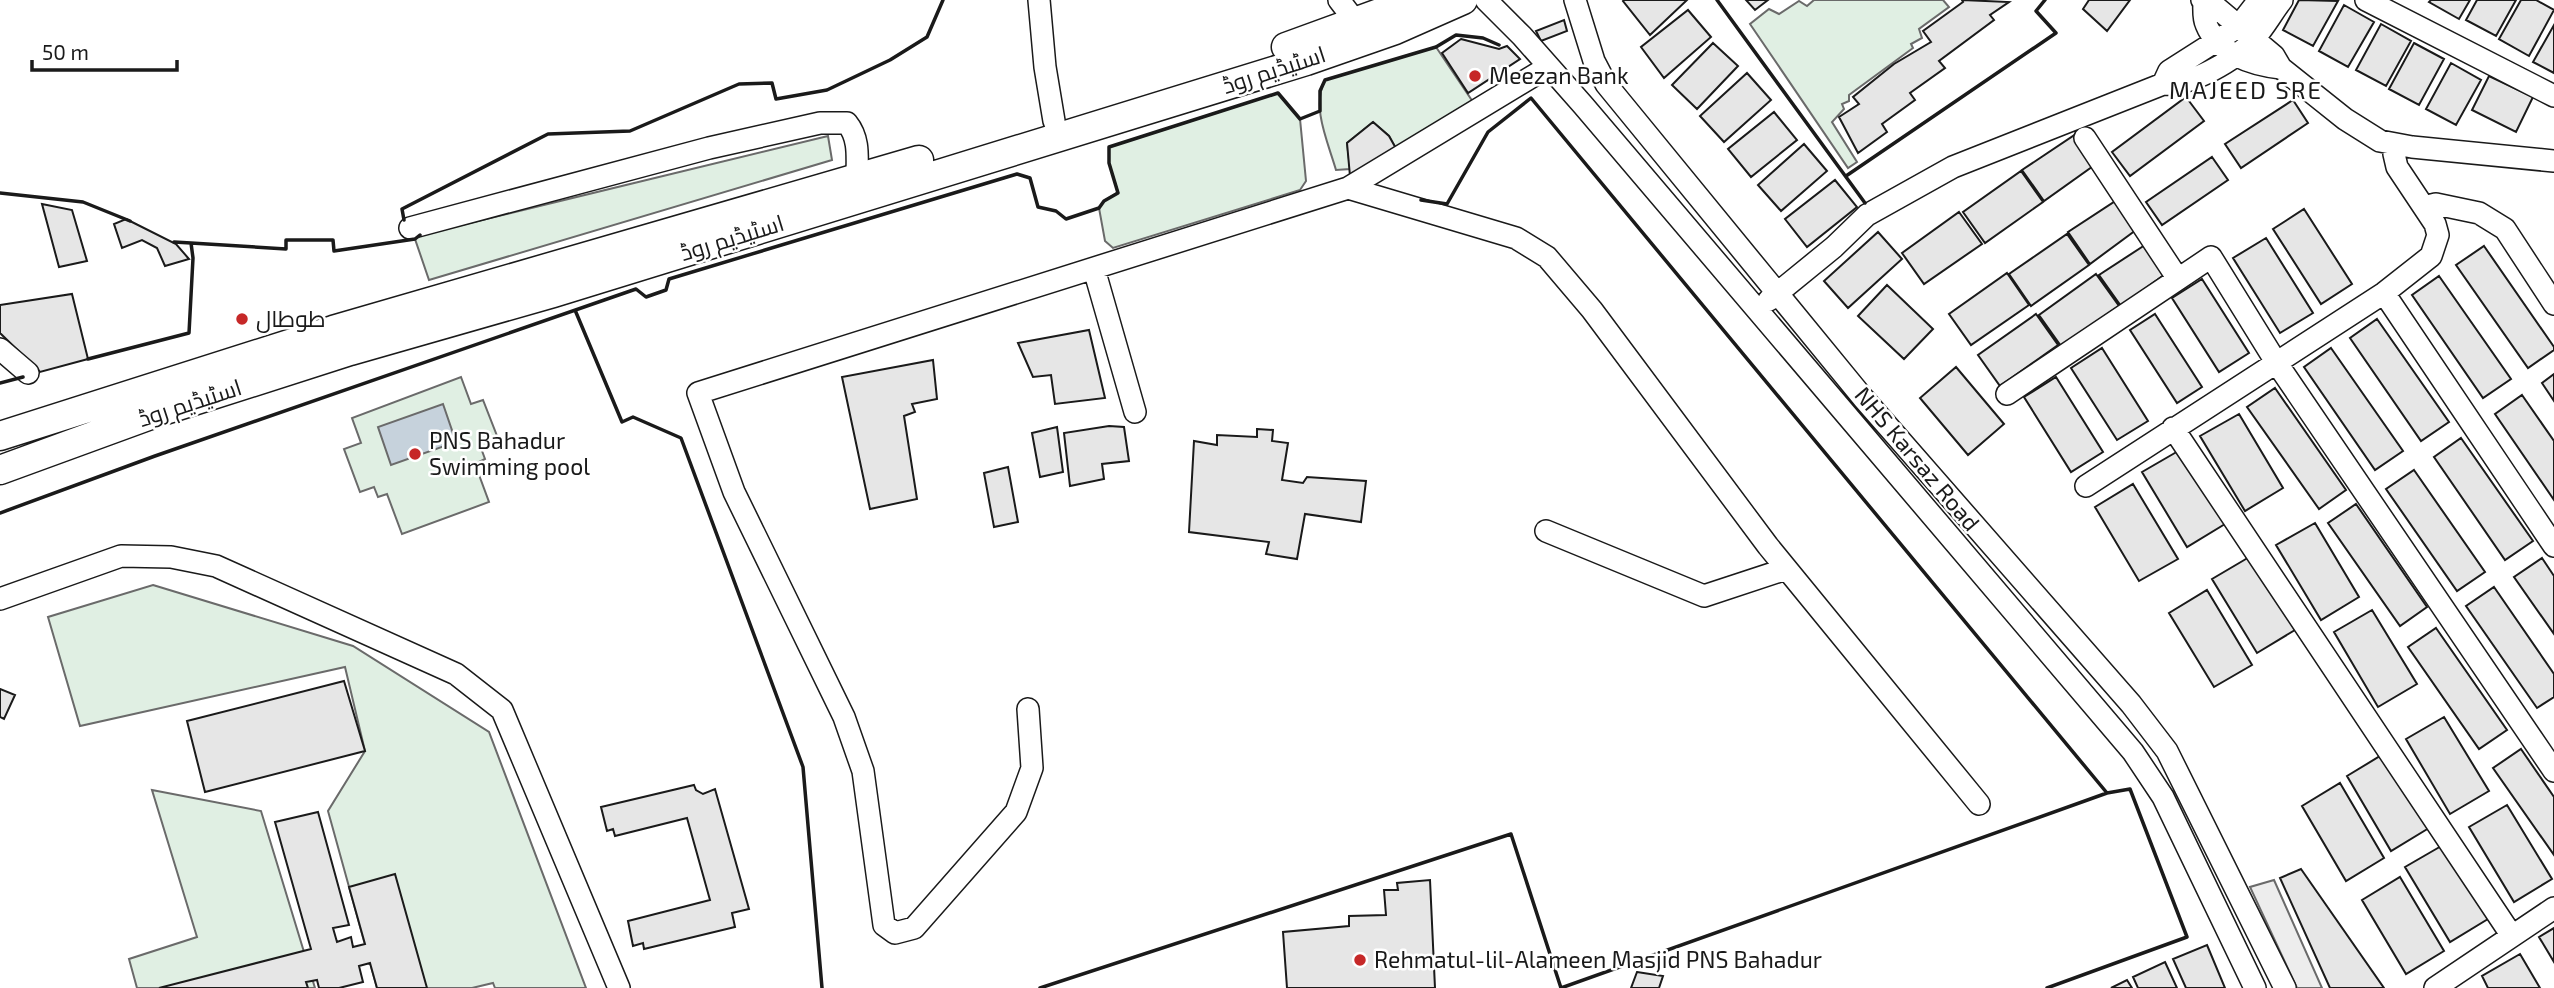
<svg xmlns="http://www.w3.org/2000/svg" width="2554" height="988" font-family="'Exo 2',Cairo,sans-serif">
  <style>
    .green { fill: #e0efe3; stroke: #6a6a6a; stroke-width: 2 }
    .parking { fill: #ededed; stroke: #6a6a6a; stroke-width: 2 }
    .water { fill: #c6d2dc; stroke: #6a6a6a; stroke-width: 2 }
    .building { fill: #e6e6e6; stroke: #1a1a1a; stroke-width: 2 }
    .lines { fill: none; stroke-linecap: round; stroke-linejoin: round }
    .minor-casing { stroke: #1a1a1a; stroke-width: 24 }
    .major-casing { stroke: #1a1a1a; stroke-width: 31 }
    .minor { stroke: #fff; stroke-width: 21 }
    .major { stroke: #fff; stroke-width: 28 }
    .wall { stroke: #1a1a1a; stroke-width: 3.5 }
    .poi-dot { fill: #c62828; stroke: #fff; stroke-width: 2.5 }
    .labels { text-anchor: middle; stroke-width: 5; stroke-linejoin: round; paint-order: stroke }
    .street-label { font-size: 23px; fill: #1a1a1a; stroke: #fff }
    .poi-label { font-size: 23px; fill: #1a1a1a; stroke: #fff; text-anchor: start }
    .neighbourhood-label { font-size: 24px; letter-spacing: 2px; fill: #1a1a1a; stroke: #fff }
  </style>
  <rect width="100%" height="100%" fill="#fff"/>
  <path class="green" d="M1814 0H1943L1949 7 1919 29 1922 38 1911 44 1913 48 1849 95V101L1842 104 1844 109 1832 122 1857 162 1848 168 1750 24 1769 9 1779 14 1799 1 1807 6Z
    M1436 47 1475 105 1398 152 1389 136 1373 122 1347 143 1350 169 1336 170C1328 142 1311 107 1325 80Z
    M1278 93 1300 119 1306 181 1300 190 1113 248 1105 241 1099 208 1104 201 1118 192 1109 163V147Z
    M828 136 832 160 429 280 415 239 420 235Z
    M461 377 471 404 483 400 499 441 481 448 485 459 475 464 489 502 402 534 387 494 378 497 374 487 360 492 344 449 361 443 352 418Z
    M153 585 353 646 489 732 586 988H495L493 983 472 988H377L328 811 365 751 345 667 80 726 48 617Z
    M152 790 261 811 315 988H137L129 959 197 937Z"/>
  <path class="parking" d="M2274 880 2322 988H2297L2250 887Z"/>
  <path class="water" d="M443 404 456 442 391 465 378 427Z"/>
  <path class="building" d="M1624 0H1687L1650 35 1623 1Z
    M1746 0H1768L1755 10Z
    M1962 0 2009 2 1990 15 1994 20 1939 61 1945 68 1910 93 1915 100 1882 124 1887 132 1858 153 1839 117 1859 104 1853 97 1894 64 1931 42 1923 31 1963 2Z
    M2089 0H2130L2107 31 2083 9Z
    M2299 0 2338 1 2313 46 2283 30Z
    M2431 0H2470L2459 19 2429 2Z
    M2477 0H2516L2496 36 2466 20Z
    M2521 0H2536L2554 10 2529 56 2499 39Z
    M2344 5 2374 22 2348 67 2319 51Z
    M1688 10 1711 37 1664 78 1641 47Z
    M1564 20 1567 31 1541 41 1536 31Z
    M2381 24 2411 41 2386 86 2356 70Z
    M2554 25V73L2533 62Z
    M1461 39 1499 49 1507 46 1520 59 1468 93 1442 53Z
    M1713 43 1738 66 1697 109 1672 85Z
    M2414 43 2444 59 2419 105 2389 89Z
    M2451 63 2481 80 2456 125 2426 109Z
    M1747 73 1771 100 1724 142 1700 116Z
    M2489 76 2533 97 2516 132 2472 110Z
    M2186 97 2204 121 2130 176 2112 152Z
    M2293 100 2308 123 2241 168 2225 144Z
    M1774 112 1797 140 1751 177 1728 149Z
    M1373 122 1389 136 1398 152 1350 176 1347 143Z
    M2076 134 2096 164 2044 201 2022 170Z
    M1804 144 1827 171 1781 211 1758 185Z
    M2212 157 2228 180 2162 225 2146 202Z
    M2021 171 2043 202 1985 243 1963 212Z
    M1835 180 1857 207 1807 247 1785 219Z
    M2117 200 2136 230 2090 264 2068 232Z
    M42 204 72 210 87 261 59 267Z
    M2304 209 2352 284 2321 304 2273 229Z
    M1959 212 1982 244 1924 284 1902 253Z
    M126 219 176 244 189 259 165 266 157 248 142 240 122 248 114 224Z
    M1878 232 1902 259 1848 308 1824 281Z
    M2067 234 2089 265 2031 306 2009 274Z
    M2266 238 2313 313 2280 333 2233 258Z
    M2148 243 2168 272 2121 306 2099 275Z
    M2484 246 2554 347V350L2528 368 2456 265Z
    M2007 273 2029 305 1971 345 1949 314Z
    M2096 274 2119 306 2061 346 2039 315Z
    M2439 276 2511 379 2483 398 2412 295Z
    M2202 279 2249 353 2219 372 2172 298Z
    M1887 285 1933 329 1904 359 1858 316Z
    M72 294 88 359 40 372 0 333V305Z
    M2036 314 2058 345 2000 386 1978 355Z
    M2155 314 2202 387 2177 403 2130 330Z
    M2377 319 2449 422 2421 441 2350 338Z
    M1089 330 1105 398 1055 404 1051 375 1033 377 1018 343Z
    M2102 348 2148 421 2117 440 2071 368Z
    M2331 348 2403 451 2375 470 2304 367Z
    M933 360 937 399 912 404 915 412 904 416 917 499 870 509 842 377Z
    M1956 367 2004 424 1968 455 1920 398Z
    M2554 374V401L2542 383Z
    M2056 377 2103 452 2071 472 2024 397Z
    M2275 388 2346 490 2319 509 2247 407Z
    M2522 395 2554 441V500L2495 414Z
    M2239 414 2283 488 2245 511 2200 436Z
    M1109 426 1124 427 1129 461 1102 464 1104 479 1070 486 1064 433Z
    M1057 427 1063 472 1040 477 1032 433Z
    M1257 429 1273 430 1272 441 1288 443 1282 480 1303 483 1307 477 1366 481 1361 522 1305 514 1297 559 1266 554 1269 542 1189 532 1194 441 1217 445V435L1257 437Z
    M2461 438 2533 541 2505 560 2434 457Z
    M2180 450 2225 524 2187 547 2142 472Z
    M1008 467 1018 522 994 527 984 473Z
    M2414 470 2485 572 2457 591 2386 489Z
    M2133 484 2178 559 2139 581 2095 507Z
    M2356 504 2427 607 2400 626 2328 523Z
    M2315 523 2359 597 2321 620 2276 545Z
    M2251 556 2295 630 2257 653 2212 579Z
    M2542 558 2554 576V634L2514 577Z
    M2494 587 2554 674V697L2537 708 2466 606Z
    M2207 590 2252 665 2214 687 2169 613Z
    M2372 610 2417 684 2378 707 2334 632Z
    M2436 628 2507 730 2479 749 2408 647Z
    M344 681 365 751 205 792 187 721Z
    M0 689 15 695 4 719 0 717Z
    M2444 717 2489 791 2450 814 2406 739Z
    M2521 749 2554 797V855L2493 768Z
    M2385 753 2429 828 2391 851 2347 776Z
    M2340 783 2384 858 2346 881 2302 806Z
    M694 785 696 790 703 794 715 789 749 909 732 913 735 927 644 949 643 943 633 946 628 921 710 900 687 818 615 836 613 829 607 831 601 807Z
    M2507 805 2552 879 2514 902 2469 827Z
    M318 812 349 925 333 928 337 942 351 937 353 947 365 944 349 887 395 874 427 988H377L370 963 359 966 363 982 339 988H319L317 980 306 982 308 988H159L311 949 275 822Z
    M2443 845 2488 919 2450 942 2405 867Z
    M2301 869 2384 988H2330L2280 878Z
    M2400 877 2444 951 2406 974 2362 900Z
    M1430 880 1435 988H1287L1283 932 1349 926V916L1386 915 1384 890H1398L1397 883Z
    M2554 928V962L2539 937Z
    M2207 945 2225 988H2186L2173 959Z
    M2520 954 2540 988H2488L2482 976Z
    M2165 962 2177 988H2138L2133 977Z
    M1637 972 1663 976 1659 988H1631Z
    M2127 980 2132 988H2111Z"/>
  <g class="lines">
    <g class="minor-casing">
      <path id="minor" d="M1039 0 1045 67 1054 121
        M1339 0 1355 21
        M1486 0 1522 36 1583 105 2133 752 2163 797 2255 988
        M1575 0 1594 61 1606 84 1864 399 2131 704 2167 751 2285 988
        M2202 0 2217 8 2274 56 2281 68 2345 119 2380 141 2412 147 2554 161
        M2366 0 2554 96
        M2204 1C2204 8 2203 18 2206 24 2218 54 2252 65 2281 68
        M2163 84 2169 71 2238 27 2259 0
        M2085 138 2178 279
        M1348 188 1516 238 1547 257 1592 310 1768 546 1979 804
        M2424 207 2436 204 2479 213 2505 229 2554 304
        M410 228 709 148 820 123H847C860 139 857 158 857 178
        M1094 269 1135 412
        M2384 293 2554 546
        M1769 300 1834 247 1867 215 1953 167 2163 84C2189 87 2236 60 2253 40 2264 28 2272 13 2282 0
        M0 349 28 373
        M2007 394 2211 257 2276 362 2554 771
        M2173 428 2512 936
        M2086 486 2384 293 2431 256 2438 235 2435 224 2397 167 2394 154 2395 144
        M1546 531 1704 596 1786 569
        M0 599 121 556 171 557 216 566 456 674 502 710 619 988
        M1028 709 1032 768 1016 812 914 928 895 933 884 925 863 771 844 717 734 492 698 393 1348 188 1548 67
        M2435 988 2554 908"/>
    </g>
    <g class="major-casing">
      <path id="major" d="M1286 47 1415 0
        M0 436 333 330 919 160
        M0 470 156 413 350 351 553 293 1306 61 1395 30 1463 0"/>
    </g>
    <use href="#minor" class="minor"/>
    <use href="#major" class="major"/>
    <path class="wall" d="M1717 0 1865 203
      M1846 176 2056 33 2036 11 2045 0
      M0 193 83 202 130 221
      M1421 200 1447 204 1488 132 1531 98 2107 793
      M404 220 402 209 548 134 630 131 739 84 772 83 776 99 827 90 890 60 927 37 943 0
      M174 242 191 243
      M575 310 622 422 633 417 681 438 803 767 822 988
      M88 359 189 333 193 258 191 243 286 249V240H333L334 251 415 239 420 235
      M0 383 23 377
      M0 513 155 456 636 289 646 297 666 290 669 279 1017 174 1030 178 1038 207 1056 211 1066 219 1099 208 1104 201 1118 193 1109 163V147L1278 93 1300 119 1320 111V91L1325 80 1436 47 1456 35 1483 38 1499 45
      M1040 988 1511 834 1561 988
      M1561 988 2107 793 2130 789 2187 937 2047 988"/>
  </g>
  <g class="poi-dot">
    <circle cx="1475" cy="76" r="7"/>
    <circle cx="242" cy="319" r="7"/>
    <circle cx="415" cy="454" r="7"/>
    <circle cx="1360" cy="960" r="7"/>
  </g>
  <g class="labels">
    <g class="street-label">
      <text transform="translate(1274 70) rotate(-18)" y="8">اسٹیڈیم روڈ</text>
      <text transform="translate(732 238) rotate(-17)" y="8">اسٹیڈیم روڈ</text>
      <text transform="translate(190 403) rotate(-18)" y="8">اسٹیڈیم روڈ</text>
      <text transform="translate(1917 459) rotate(50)" y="8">NHS Karsaz Road</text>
    </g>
    <g class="poi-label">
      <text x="1489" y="84">Meezan Bank</text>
      <text x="256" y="327">طوطال</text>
      <text x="429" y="449">PNS Bahadur<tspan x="429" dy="26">Swimming pool</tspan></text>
      <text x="1374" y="968">Rehmatul-lil-Alameen Masjid PNS Bahadur</text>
    </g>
    <g class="neighbourhood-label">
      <text x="2246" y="99">MAJEED SRE</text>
    </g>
  </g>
  <path d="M32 60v10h145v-10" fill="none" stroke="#1a1a1a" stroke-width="3.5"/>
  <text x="42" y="60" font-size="21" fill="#1a1a1a" stroke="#ffffff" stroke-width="5" paint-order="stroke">50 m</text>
</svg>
